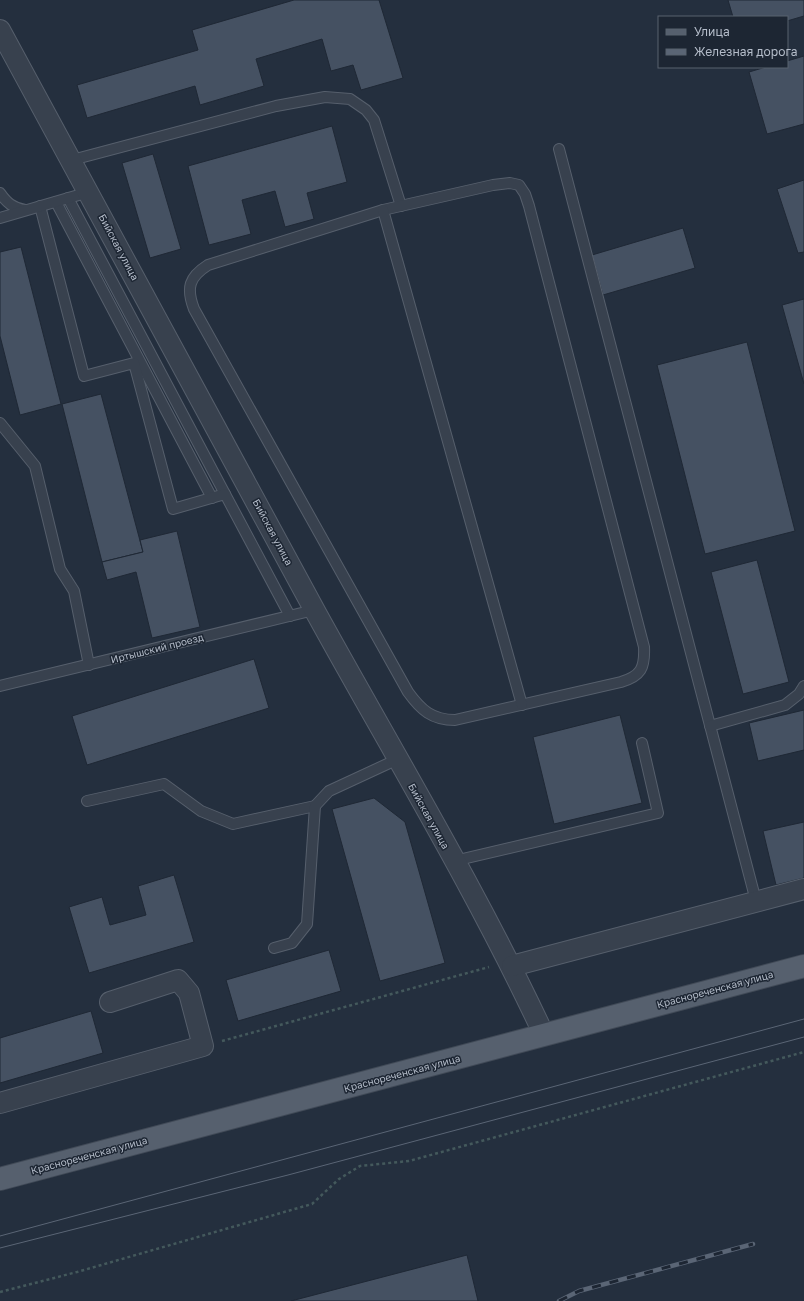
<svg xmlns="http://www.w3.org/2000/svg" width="804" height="1301" viewBox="0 0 804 1301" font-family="'Golos Text',sans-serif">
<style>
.building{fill:#455162;stroke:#1f2835}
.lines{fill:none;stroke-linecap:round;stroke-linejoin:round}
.lane-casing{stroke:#565f6c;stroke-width:12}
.street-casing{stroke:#565f6c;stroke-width:22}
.primary-casing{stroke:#414a57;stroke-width:24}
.path{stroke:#44595c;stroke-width:2.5;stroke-dasharray:3 3;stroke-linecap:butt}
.lane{stroke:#38414e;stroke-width:10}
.street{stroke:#38414e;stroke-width:20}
.primary{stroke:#56606e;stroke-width:22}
.tram{stroke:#5a6575;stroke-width:1}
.rail-casing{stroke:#5a6575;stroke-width:4.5}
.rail{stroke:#1d2633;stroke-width:3;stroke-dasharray:9;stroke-linecap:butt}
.labels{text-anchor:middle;stroke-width:3;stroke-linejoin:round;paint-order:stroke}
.street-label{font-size:10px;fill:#b4bcc9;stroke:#1d2633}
</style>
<rect width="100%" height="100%" fill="#242f3e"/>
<g class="building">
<polygon points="294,0 379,0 403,78 361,90 353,65 331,71 322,39 256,59 264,86 200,105 195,86 87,118 77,85 198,50 192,30"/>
<polygon points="728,0 804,0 804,16 787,21 787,17 733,17"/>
<polygon points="804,56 804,124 767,134 749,72 766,67 787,67 787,61"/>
<polygon points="332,126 347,182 307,193 314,219 285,227 275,191 242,200 251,234 209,245 188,166"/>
<polygon points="153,154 181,249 150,258 122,163"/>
<polygon points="804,180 804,252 798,253 777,189"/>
<polygon points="683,228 695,268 603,295 592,255"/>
<polygon points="21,247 61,404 20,415 0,336 0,252"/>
<polygon points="804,299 804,384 782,305"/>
<polygon points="747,342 795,531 705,554 657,365"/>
<polygon points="101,394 143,552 102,562 62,404"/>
<polygon points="177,531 200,627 152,638 136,572 107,580 102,562 143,552 140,540"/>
<polygon points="757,560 789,682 743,694 711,572"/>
<polygon points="254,659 269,708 87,765 72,716"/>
<polygon points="804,710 804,750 758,761 749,723"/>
<polygon points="620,715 642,803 554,824 533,737"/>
<polygon points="374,798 405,822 445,963 380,981 332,809"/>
<polygon points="804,822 804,878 776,885 763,831"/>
<polygon points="174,875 194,942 89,973 69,907 102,897 110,925 146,915 138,886"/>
<polygon points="329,950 341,991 238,1021 226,980"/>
<polygon points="91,1011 103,1053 0,1083 0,1038"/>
<polygon points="467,1255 478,1301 291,1301"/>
</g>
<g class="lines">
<g class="lane-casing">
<g id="lane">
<polyline points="559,149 756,901"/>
<polyline points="72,160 276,106 325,97 350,99 366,110 374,120 401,206"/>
<path d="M510,183L519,185L525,194L529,206L644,647C645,668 641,676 621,682L455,720C432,720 421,710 408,692L194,309C186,288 189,277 208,265L383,210L493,185Z"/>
<path d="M0,193C7,203 13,208 25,210"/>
<polyline points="68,198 225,494"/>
<polyline points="56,202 212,498"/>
<polyline points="40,206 84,376 134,363 173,509 225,494 290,616"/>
<polyline points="383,210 522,705"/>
<polyline points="0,218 89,192"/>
<polyline points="0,423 35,466 60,569 74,591 89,665"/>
<polyline points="0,686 314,610"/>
<polyline points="710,726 785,705 799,694 804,686"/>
<polyline points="87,801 164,784 201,811 233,824 315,806"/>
<polyline points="454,861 658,813 642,743"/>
<polyline points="274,948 292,943 307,924 315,806 329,791 398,759"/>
</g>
</g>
<g class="street-casing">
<g id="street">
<path d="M0,30C106,223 209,418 315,611C392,751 476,889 544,1035"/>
<polyline points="512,966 804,889"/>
<polyline points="0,1103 203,1046 189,993 178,980 110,1002"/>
</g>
</g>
<g class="primary-casing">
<polyline id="primary" points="0,1179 804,966"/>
</g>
<g class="path">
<polyline points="222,1041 489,967"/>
<polyline points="0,1292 77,1272 312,1204 339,1179 360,1166 409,1161 804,1052"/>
</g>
<use href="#lane" class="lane"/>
<use href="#street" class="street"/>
<use href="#primary" class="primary"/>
<g class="tram">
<polyline points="0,1236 804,1019"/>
<polyline points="0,1248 288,1175 804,1037"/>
</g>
<g class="rail-casing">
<polyline id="rail" points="559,1301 579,1291 753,1244"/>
</g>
<use href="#rail" class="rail"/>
</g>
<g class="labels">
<g class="street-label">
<text transform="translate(119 247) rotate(62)" y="4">Бийская улица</text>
<text transform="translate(273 532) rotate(62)" y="4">Бийская улица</text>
<text transform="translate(157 648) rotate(-14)" y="4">Иртышский проезд</text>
<text transform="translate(429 816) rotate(61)" y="4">Бийская улица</text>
<text transform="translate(715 989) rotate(-15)" y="4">Краснореченская улица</text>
<text transform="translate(402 1073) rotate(-15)" y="4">Краснореченская улица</text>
<text transform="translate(89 1155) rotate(-15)" y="4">Краснореченская улица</text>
</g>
</g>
<rect x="658" y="16" width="130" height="52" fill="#1d2633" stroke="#59626f"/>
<rect x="666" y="29" width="20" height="6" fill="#56606e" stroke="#59626f"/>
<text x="694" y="36" font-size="12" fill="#b4bcc9">Улица</text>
<rect x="666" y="49" width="20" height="6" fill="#5a6575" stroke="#59626f"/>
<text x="694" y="56" font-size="12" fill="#b4bcc9">Железная дорога</text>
</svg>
